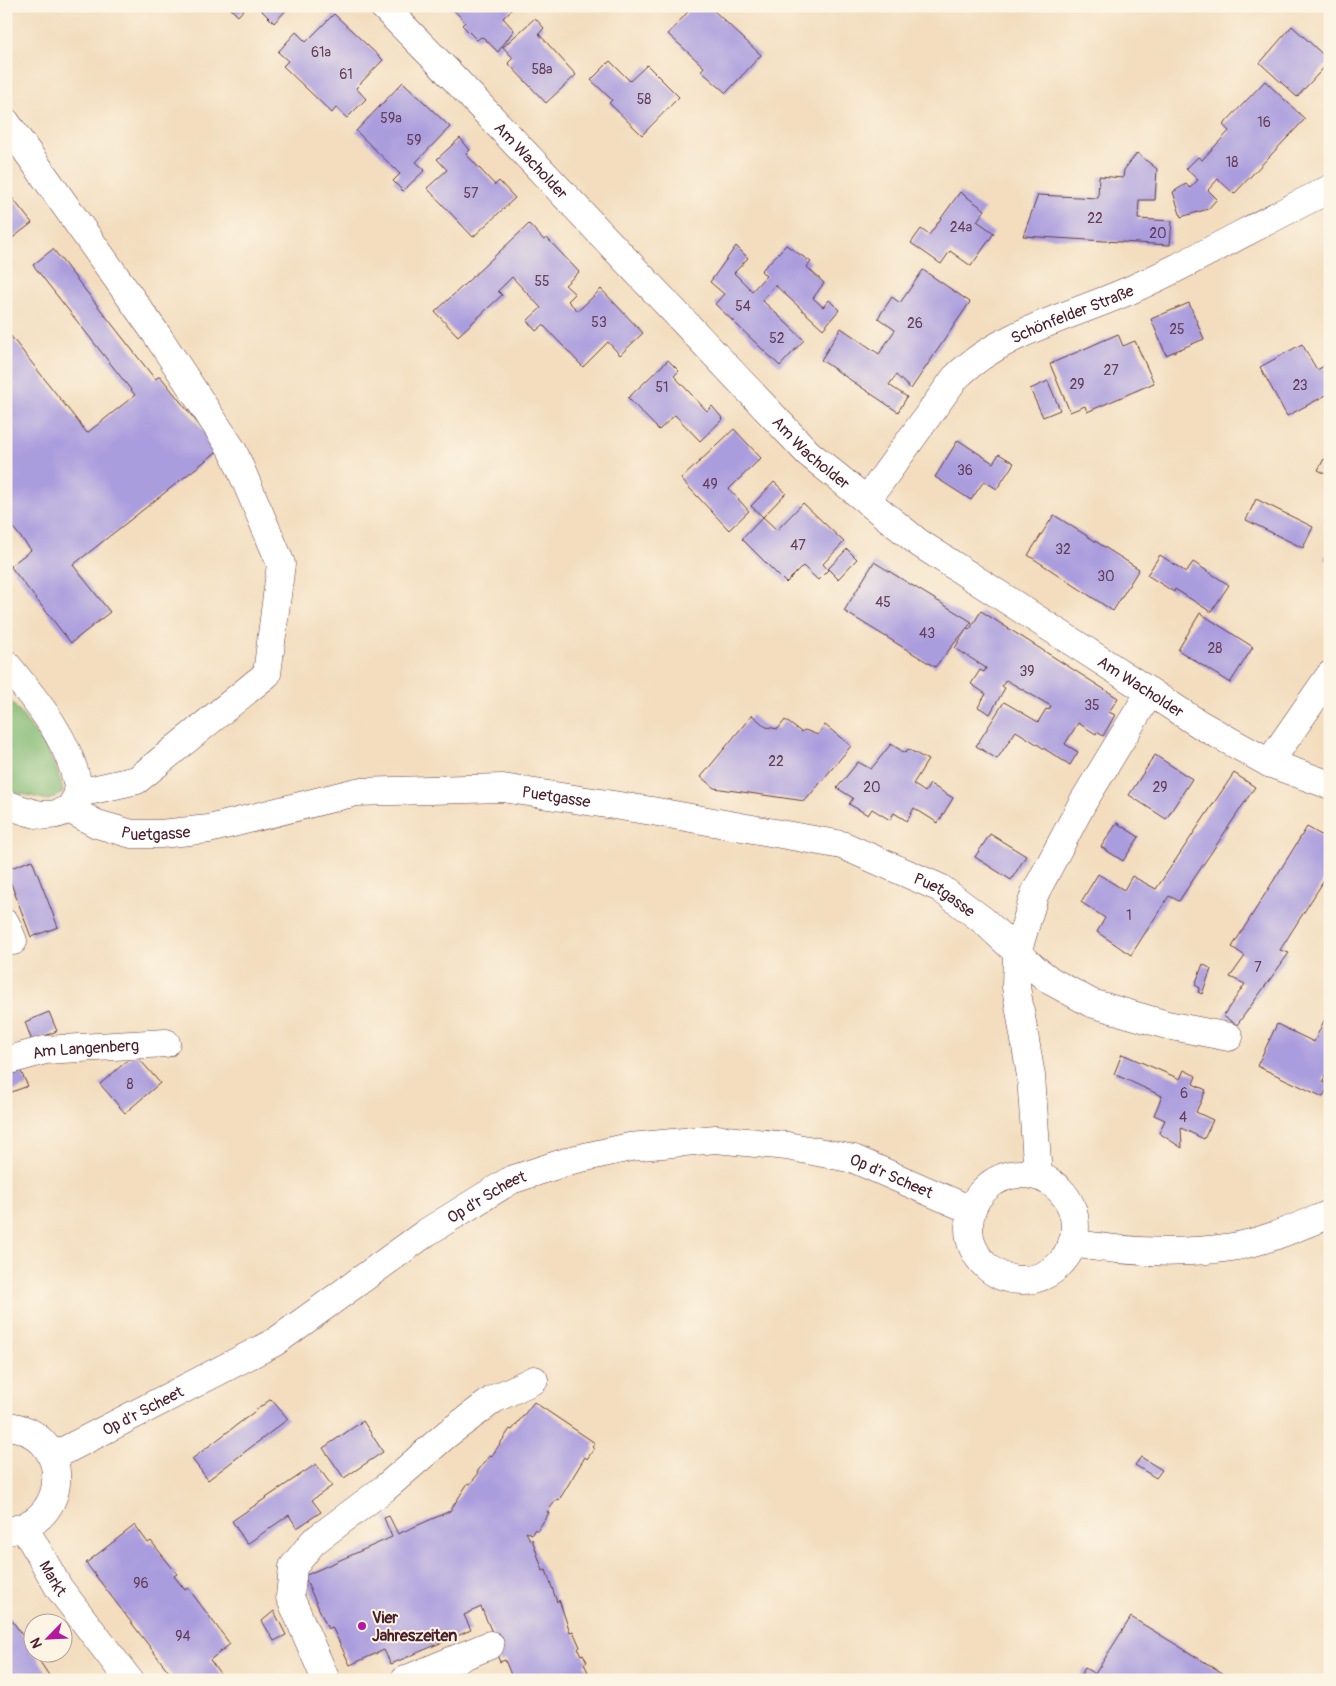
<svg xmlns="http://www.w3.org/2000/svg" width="1336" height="1686" viewBox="0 0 1336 1686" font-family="Pangolin,sans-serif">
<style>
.forest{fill:#86bc77;stroke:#686e51}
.building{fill:#aa9dde}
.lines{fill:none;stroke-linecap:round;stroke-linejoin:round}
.minor-casing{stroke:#633c41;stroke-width:29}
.minor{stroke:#fff;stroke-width:28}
.poi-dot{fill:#b5179e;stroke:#fcf5e5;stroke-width:2}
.labels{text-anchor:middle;stroke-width:4;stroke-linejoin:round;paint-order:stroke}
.number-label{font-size:14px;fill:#623e58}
.street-label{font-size:16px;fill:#4a1f2b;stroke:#fcf5e5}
.poi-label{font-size:16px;font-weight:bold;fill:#4a1f2b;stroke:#fcf5e5;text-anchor:start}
</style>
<rect width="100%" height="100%" fill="#fcf5e5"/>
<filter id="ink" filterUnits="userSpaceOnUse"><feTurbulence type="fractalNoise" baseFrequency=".02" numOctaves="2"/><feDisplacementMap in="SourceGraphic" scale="10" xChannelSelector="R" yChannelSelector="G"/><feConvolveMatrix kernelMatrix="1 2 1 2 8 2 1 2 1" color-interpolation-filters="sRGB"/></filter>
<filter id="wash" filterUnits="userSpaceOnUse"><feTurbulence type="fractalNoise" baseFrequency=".0096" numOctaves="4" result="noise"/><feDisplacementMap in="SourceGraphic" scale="20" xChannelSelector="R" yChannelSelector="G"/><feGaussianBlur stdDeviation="1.12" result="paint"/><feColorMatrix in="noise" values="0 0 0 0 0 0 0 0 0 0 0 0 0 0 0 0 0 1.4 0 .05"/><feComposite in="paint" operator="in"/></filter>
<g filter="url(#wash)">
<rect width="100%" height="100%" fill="#f3ddbe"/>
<path class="forest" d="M6,695C29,725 57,755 63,793L48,800L18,793L6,788Z"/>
<g id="blocks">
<g class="building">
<polygon points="228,6 247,6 238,16"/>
<polygon points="257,6 290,6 274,23"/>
<polygon points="450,6 515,6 503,18 514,30 498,52 484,38 481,37 477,40 462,25 465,22"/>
<polygon points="693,6 709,6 761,55 726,93 701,71 704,67 668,34"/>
<polygon points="334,14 383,60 356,88 366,99 347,118 336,108 332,113 283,66 288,61 278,52 296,32 306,42"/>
<polygon points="535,18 544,28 539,34 576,75 546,103 508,63 513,58 503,47"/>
<polygon points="1292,26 1330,61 1297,97 1260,63"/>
<polygon points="610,61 630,81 647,65 679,97 642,135 609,103 612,100 591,80"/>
<polygon points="1265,81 1305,119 1234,194 1218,179 1208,190 1217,199 1208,209 1181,217 1173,192 1186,184 1190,188 1198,180 1186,169 1198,157 1202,160 1229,131 1223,125"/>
<polygon points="403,82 450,127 416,162 425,170 403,191 393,181 400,174 356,131"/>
<polygon points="460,138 470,150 466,154 495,185 499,181 515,198 473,237 427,188 447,170 437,159"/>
<polygon points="1137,153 1157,169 1155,200 1139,200 1138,219 1172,221 1170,245 1023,236 1038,195 1098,198 1099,176 1123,178 1124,170"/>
<polygon points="6,190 32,223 6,243"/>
<polygon points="960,192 985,210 977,221 994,233 971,266 950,251 941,264 911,243 921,229 929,235"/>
<polygon points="529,224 544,240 547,238 579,272 565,285 575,294 568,301 578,311 601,289 643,333 620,355 608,342 583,367 543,325 536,331 527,321 541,308 512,277 498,291 502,295 458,336 435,312"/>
<polygon points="786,245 811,262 807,267 824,283 813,298 823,307 829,300 839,310 823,329 775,285 762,300 804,340 780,366 715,304 724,294 710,282 736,246 748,258 734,273 752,291 766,276 761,271"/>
<polygon points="53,249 155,379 160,376 219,450 73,565 110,612 71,643 10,566 31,550 6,519 6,330 87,433 135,395 33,265"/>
<polygon points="923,270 970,302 911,389 896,375 889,385 907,397 898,412 821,360 841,328 879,354 895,330 878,318 892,297 900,303"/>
<polygon points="1189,303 1204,339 1166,355 1151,319"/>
<polygon points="1118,334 1123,346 1135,341 1154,383 1087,412 1085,406 1070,412 1050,364"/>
<polygon points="1302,344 1317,370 1324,366 1330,377 1330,393 1287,416 1260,367"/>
<polygon points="668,360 679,371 674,376 707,411 712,406 723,419 700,441 675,415 659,430 628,398"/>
<polygon points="1048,381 1060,410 1043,417 1030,389"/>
<polygon points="734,429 761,458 729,489 749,511 729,530 681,479"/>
<polygon points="958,440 993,463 999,454 1014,463 997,489 984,481 971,500 935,477"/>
<polygon points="1324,459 1330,462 1330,476 1318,470"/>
<polygon points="774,482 786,493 763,517 751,506"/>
<polygon points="1256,499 1313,527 1303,548 1246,520"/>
<polygon points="803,503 844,542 823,564 828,570 818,580 803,566 786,583 742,539 763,517 777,530"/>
<polygon points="1054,515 1139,569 1113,611 1028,555"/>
<polygon points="847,549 857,559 838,579 828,569"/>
<polygon points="1330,550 1330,562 1324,559"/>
<polygon points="1160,555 1186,572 1193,562 1229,585 1211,612 1175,589 1174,592 1147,575"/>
<polygon points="874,562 972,622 967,628 970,629 981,611 1118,698 1109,712 1115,715 1103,736 1097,732 1096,734 1078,723 1065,744 1078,752 1070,765 1016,731 997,759 976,746 1004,702 1038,722 1046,709 1049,710 1051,706 1006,680 1002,686 1005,688 990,714 978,707 986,694 971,684 980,670 984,672 986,668 955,648 967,628 935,667 844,611"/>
<polygon points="1200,613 1253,647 1230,683 1178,650"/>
<polygon points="752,715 766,727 778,729 785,720 801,732 805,730 818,735 825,725 851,746 805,801 714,788 701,777"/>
<polygon points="891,744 905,753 908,749 928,760 913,784 925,792 930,784 953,798 938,823 914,808 907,821 894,813 890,820 872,809 868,815 849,804 853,798 837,788 858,762 871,769"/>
<polygon points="1155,755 1192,779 1166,819 1129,795"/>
<polygon points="1234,773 1255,787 1179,901 1169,896 1131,955 1097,932 1105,918 1081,902 1098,874 1124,890 1132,876 1156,889"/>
<polygon points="1117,823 1139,837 1123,861 1101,847"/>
<polygon points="1307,827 1330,840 1330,871 1280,950 1289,953 1237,1025 1223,1016 1245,984 1230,977 1245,956 1232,947"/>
<polygon points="990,834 1026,856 1011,880 975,857"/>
<polygon points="32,860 58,927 31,937 6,870"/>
<polygon points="1203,964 1211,969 1202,994 1198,992 1200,988 1195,985"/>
<polygon points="1330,1008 1330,1078 1325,1076 1323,1082 1329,1085 1323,1097 1257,1066 1277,1024 1314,1042"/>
<polygon points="49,1012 57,1031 32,1041 25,1022"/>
<polygon points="135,1054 160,1083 125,1113 100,1084"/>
<polygon points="1122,1054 1180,1079 1184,1070 1196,1076 1193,1084 1206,1090 1196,1112 1213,1120 1204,1139 1181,1128 1182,1148 1159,1133 1165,1120 1154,1115 1162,1096 1114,1074"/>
<polygon points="20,1070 28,1086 6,1094 6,1075"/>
<polygon points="271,1399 288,1419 208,1480 192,1459"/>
<polygon points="534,1402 595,1443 592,1447 594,1449 587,1459 585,1457 559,1500 557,1499 547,1512 549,1513 537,1531 535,1529 532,1534 526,1532 530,1540 532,1539 543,1571 546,1570 557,1602 559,1600 570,1632 573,1631 580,1647 578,1649 581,1655 583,1654 587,1662 584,1664 588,1672 571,1680 513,1680 505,1660 500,1662 494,1648 498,1646 481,1607 464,1615 471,1630 391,1664 384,1650 350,1665 332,1627 328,1629 304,1576 392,1537 384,1518 389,1516 398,1534 450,1511 468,1483 470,1484 478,1474 477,1472 489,1456 491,1457 510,1429 512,1430"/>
<polygon points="363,1421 383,1452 344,1478 323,1448"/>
<polygon points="1141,1457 1162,1470 1156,1478 1135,1465"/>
<polygon points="316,1464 332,1486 312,1500 321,1512 297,1528 289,1515 247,1544 232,1521"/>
<polygon points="135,1525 148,1543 151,1541 177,1574 174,1576 185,1590 188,1588 230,1644 210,1660 225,1680 175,1680 86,1563"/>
<polygon points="274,1611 286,1635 274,1641 262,1621"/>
<polygon points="6,1612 32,1649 32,1654 35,1654 52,1680 6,1680"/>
<polygon points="1131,1617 1234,1680 1078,1680 1085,1668 1095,1674"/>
</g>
</g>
</g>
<g filter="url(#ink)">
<use href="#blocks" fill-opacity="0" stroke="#633c41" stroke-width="1"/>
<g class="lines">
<g class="minor-casing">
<g id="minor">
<path id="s1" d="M383,6L452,76L808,453L919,543L1201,725L1269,763L1330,785"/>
<polyline points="6,122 157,335 233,451 281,564 267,674 137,780 79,793"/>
<path id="s2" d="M867,500L955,378C1003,330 1077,315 1137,287C1203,257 1265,220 1330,189"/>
<path d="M6,664C38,703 72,742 79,793C76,798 72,806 68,809C48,822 25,811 6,804"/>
<polyline points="1269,763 1330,675"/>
<path id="s3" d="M69,809L97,824L132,834H160L209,829L356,792L503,788L652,811L842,845L940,888L984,921L1034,968L1051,981L1091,1003L1167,1025L1229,1037"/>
<polyline points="6,924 13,941"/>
<path id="s4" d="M6,1061L45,1050L166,1043"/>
<circle cx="1022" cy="1227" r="53"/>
<polyline points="1038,1176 1031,1076 1016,987 1017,953 1035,893 1083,802 1150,692"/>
<path d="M1072,1243C1124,1252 1180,1255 1232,1247C1264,1242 1300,1226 1330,1214"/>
<path d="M6,1426C73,1431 73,1524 6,1531"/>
<path id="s5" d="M52,1457L275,1342L427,1232L511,1180L572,1160L630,1147L716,1139L787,1146L854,1159L971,1210"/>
<path id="s6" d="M24,1527L59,1588L129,1680"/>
<polyline points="326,1680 290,1597 293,1567 313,1542 385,1488 447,1434 494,1399 534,1380"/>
<polyline points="405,1680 490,1645"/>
</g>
</g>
<use href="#minor" class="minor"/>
</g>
</g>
<circle class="poi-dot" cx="362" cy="1626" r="5"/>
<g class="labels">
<g class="number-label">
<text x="321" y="57">61a</text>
<text x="542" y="74">58a</text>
<text x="346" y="79">61</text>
<text x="644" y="104">58</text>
<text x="391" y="123">59a</text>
<text x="1264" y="127">16</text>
<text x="414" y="145">59</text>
<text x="1232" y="167">18</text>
<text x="471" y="198">57</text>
<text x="1095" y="223">22</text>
<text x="961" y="232">24a</text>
<text x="1158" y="238">20</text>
<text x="542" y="286">55</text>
<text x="743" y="311">54</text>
<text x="599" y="327">53</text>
<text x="915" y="328">26</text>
<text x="1177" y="334">25</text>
<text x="777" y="343">52</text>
<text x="1111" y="375">27</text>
<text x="1077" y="389">29</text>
<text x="1300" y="390">23</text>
<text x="662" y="392">51</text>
<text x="965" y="475">36</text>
<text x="710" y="489">49</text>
<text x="798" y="550">47</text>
<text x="1063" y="554">32</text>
<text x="1106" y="581">30</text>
<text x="883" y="607">45</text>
<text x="927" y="638">43</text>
<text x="1215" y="653">28</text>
<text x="1027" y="676">39</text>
<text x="1092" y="710">35</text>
<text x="776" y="766">22</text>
<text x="872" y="792">20</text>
<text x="1160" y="792">29</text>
<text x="1129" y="920">1</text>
<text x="1258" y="972">7</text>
<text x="130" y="1089">8</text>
<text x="1184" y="1098">6</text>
<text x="1183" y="1122">4</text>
<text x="141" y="1588">96</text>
<text x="183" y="1641">94</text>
</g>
<g class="street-label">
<text dy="6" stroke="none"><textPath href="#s1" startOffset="214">Am Wacholder</textPath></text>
<text dy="6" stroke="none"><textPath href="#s2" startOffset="285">Schönfelder Straße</textPath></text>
<text dy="6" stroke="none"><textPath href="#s1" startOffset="619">Am Wacholder</textPath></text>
<text dy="6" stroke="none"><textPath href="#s1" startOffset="1024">Am Wacholder</textPath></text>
<text dy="6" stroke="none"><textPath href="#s3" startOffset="498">Puetgasse</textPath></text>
<text dy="6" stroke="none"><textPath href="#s3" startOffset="92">Puetgasse</textPath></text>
<text dy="6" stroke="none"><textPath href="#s3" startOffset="902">Puetgasse</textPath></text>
<text dy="6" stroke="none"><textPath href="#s4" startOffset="81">Am Langenberg</textPath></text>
<text dy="6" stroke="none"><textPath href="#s5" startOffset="928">Op d’r Scheet</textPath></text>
<text dy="6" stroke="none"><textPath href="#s5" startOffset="508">Op d’r Scheet</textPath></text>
<text dy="6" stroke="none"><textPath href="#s5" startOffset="102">Op d’r Scheet</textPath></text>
<text dy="6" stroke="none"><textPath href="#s6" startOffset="59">Markt</textPath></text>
</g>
<g class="poi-label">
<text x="372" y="1623">Vier<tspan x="372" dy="18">Jahreszeiten</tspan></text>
</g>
</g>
<rect width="1336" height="1686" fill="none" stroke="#fcf5e5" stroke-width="25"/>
<g transform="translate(48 1638) rotate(246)"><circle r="24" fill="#fcf5e5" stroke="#b59f9b"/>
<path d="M0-4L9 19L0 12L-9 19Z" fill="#b5179e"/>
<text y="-8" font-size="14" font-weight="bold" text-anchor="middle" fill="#4a1f2b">N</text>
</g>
</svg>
